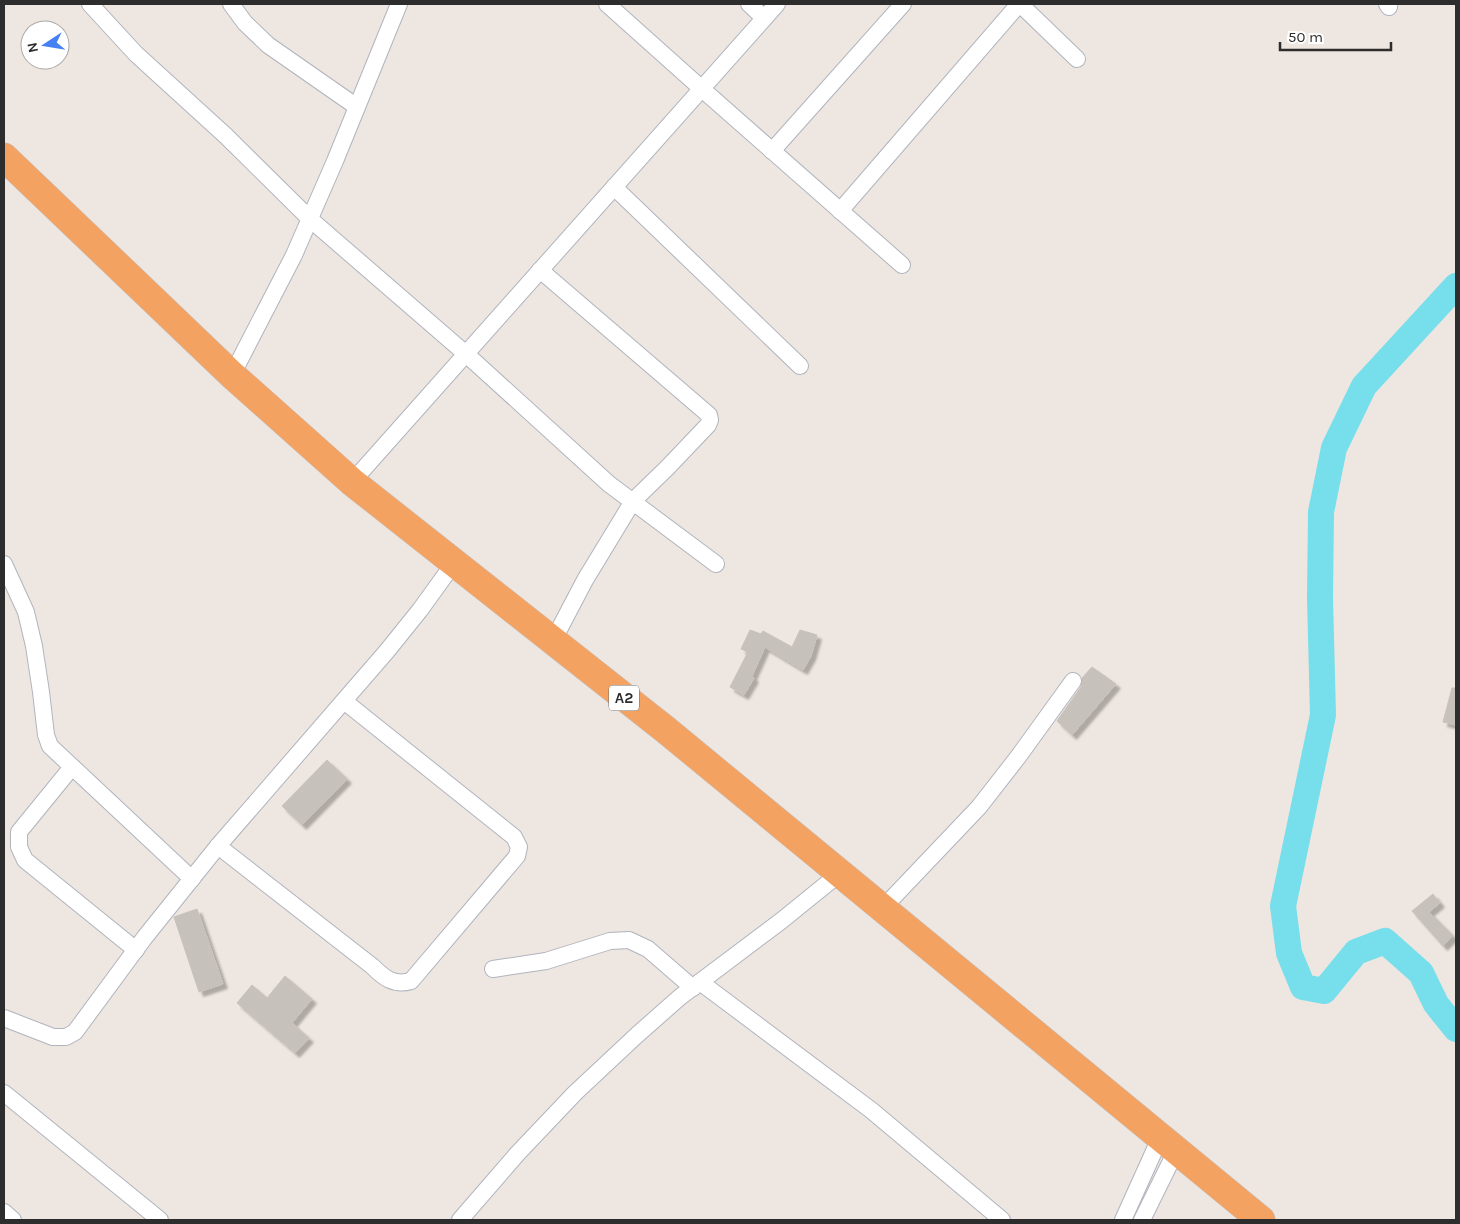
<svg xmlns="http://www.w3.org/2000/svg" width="1460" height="1224" viewBox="0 0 1460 1224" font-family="Karla,sans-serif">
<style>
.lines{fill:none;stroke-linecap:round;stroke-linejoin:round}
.river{stroke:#77deec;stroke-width:26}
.building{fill:#c7c1bb;stroke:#c9c1b9;filter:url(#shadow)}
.minor-casing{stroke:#b0b4bd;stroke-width:18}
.trunk-casing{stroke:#c4c4c4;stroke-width:29}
.minor{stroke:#fff;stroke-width:16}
.trunk{stroke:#f4a262;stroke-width:28}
.labels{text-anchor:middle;stroke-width:5;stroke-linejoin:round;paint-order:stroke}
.shield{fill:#fff;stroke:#6c6c6c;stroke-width:1}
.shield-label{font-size:15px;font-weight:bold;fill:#2d2d2d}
</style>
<defs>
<filter id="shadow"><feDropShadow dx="4.5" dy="4.5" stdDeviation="1" flood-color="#0004"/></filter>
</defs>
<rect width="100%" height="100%" fill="#eee6e0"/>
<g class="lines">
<polyline class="river" points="1456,286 1364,386 1334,448 1321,512 1320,598 1323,715 1283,906 1289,953 1303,987 1324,991 1356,952 1385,941 1421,973 1436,1004 1456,1029"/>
</g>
<g class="building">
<polygon points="750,630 761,634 763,631 792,647 800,630 817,635 811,656 803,670 765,647 752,676 754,678 744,695 730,687 748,652 741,649"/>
<polygon points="1092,667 1116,684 1072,735 1057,721 1081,687 1082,678"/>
<polygon points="1452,688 1456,688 1456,725 1443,722"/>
<polygon points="327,760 347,779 302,825 282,806"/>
<polygon points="1433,894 1440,903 1429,912 1453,936 1443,946 1412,911"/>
<polygon points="197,909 223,984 199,992 174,917"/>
<polygon points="285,976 312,999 292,1023 309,1038 295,1053 237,1003 252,985 267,998"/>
</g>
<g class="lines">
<g class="minor-casing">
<g id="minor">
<polyline points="90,4 136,54 226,136 310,219 466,354 609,484 716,564"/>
<polyline points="231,4 245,23 268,45 357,107"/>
<polyline points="607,4 702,89 902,265"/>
<polyline points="749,4 764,18"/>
<polyline points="1020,4 1077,59"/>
<polyline points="1387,4 1389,7"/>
<polyline points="772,151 903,4"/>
<polyline points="614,187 800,366"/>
<polyline points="840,211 1019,4"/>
<polyline points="540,270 709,415 710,420 708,425 667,468 633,501 585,580 553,641"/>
<polyline points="232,375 294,255 335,161 399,4"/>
<polyline points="352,482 777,4"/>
<polyline points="4,564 26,612 34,646 41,692 46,735 50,746 192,879"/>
<polyline points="72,767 19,832 19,847 25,860 136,950"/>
<path d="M218,846L372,966C384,978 394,986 411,981L517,856L519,847L514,837L344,701"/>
<polyline points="882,909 979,807 1018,757 1073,681"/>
<polyline points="493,969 546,961 610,941 629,940 648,949 693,988"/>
<polyline points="700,982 871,1110 1002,1220"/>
<polyline points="4,1018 53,1037 66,1037 75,1032 145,937 218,846 387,651 420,610 454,563"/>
<polyline points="4,1093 160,1220"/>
<polyline points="4,1212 13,1220"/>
<polyline points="460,1220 518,1153 575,1093 637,1035 680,997 781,921 839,874"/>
<polyline points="1123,1220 1160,1138"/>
<polyline points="1142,1220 1176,1151"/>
</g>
</g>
<g class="trunk-casing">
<polyline id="trunk" points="4,157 232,375 352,482 666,730 1261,1220"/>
</g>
<use href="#minor" class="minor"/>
<use href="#trunk" class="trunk"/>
</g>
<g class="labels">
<rect class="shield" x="609" y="685.5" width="30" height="25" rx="4"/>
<g class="shield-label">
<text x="624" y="703">A2</text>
</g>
</g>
<rect width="1460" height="1224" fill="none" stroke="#2d2d2d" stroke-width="10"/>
<g transform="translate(45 45) rotate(258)"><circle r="24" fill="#ffffff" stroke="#ababab"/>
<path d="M0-4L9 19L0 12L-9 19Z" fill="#4680f5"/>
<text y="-8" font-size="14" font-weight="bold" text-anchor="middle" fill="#2d2d2d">N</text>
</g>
<path d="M1280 42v8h111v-8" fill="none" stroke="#2d2d2d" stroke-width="2.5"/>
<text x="1288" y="42" font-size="15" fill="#2d2d2d" stroke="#ffffff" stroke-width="4" paint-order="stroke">50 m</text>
</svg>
